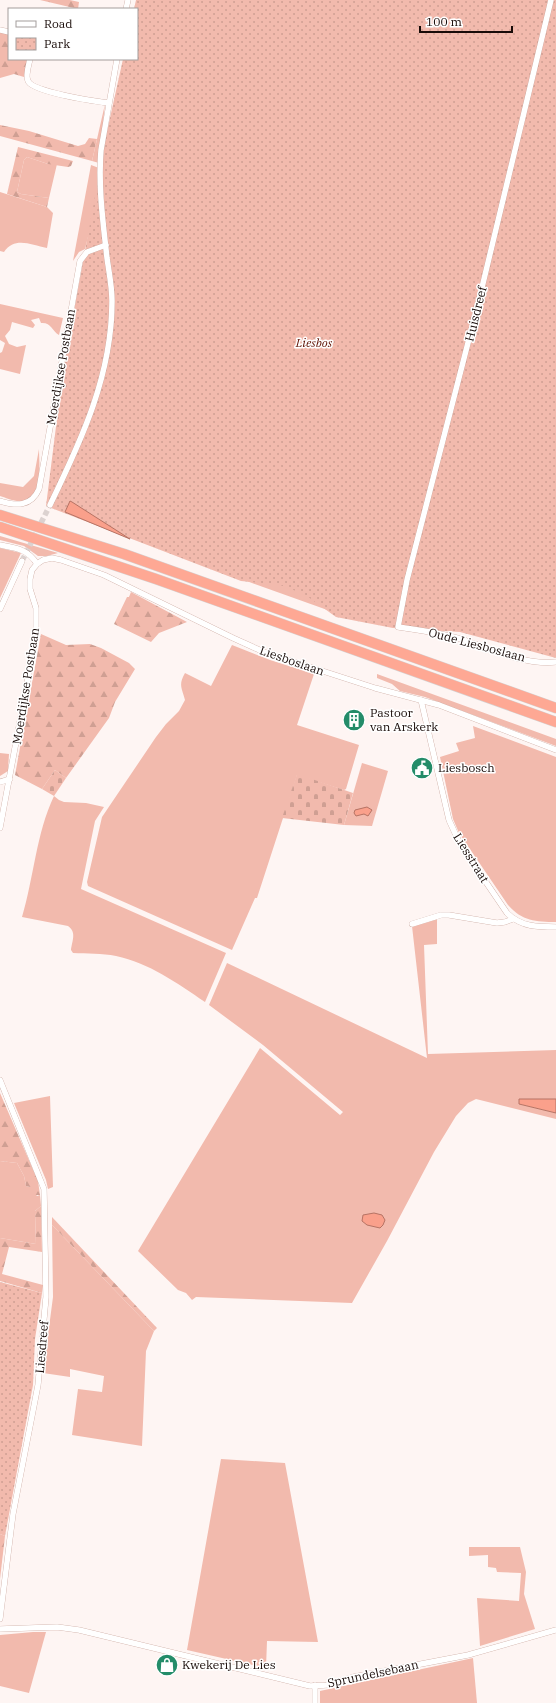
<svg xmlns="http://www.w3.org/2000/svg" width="556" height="1703" viewBox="0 0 556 1703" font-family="'IBM Plex Serif',serif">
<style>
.grass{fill:#f2baad}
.forest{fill:url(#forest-firs)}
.cemetery{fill:url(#cemetery-stones)}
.park{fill:url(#park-dots)}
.water{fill:#faa08b;stroke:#b67364}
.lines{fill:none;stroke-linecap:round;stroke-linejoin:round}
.street-tunnel{stroke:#dcd2d0;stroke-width:5.5;stroke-dasharray:5.5 3;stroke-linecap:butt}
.street-casing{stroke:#c59f95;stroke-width:6}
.highway-casing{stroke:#d5d3d3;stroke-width:11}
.street{stroke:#fff;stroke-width:5.5}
.highway{stroke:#fea894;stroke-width:10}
.labels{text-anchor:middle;stroke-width:3;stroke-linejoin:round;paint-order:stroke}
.street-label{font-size:12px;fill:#180b08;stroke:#fff}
.park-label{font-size:12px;font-style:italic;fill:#5d0f00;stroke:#fff}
.poi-label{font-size:12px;fill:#180b08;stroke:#fff;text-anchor:start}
</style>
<defs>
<pattern id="forest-firs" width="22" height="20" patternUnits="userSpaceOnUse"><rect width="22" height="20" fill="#f2baad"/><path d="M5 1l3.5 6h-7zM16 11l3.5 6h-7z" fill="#cf9f93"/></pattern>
<pattern id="cemetery-stones" width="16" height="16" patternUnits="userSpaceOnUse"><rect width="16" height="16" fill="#f2baad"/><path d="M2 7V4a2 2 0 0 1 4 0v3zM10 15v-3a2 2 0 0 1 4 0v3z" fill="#cf9f93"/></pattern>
<pattern id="park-dots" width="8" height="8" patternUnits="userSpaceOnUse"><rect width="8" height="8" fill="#f2baad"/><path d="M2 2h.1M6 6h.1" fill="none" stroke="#cf9f93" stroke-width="1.8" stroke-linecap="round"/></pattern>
</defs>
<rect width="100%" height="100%" fill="#fef5f3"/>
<g class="grass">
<polygon points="105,104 99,163 92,161"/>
<polygon points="27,157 48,164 57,164 49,198 21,194 17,192 24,160"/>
<polygon points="91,165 99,168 99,192 85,249 79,252 73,261"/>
<path d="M0,192L47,207L53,213L47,248C31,245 15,236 4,252L0,251Z"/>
<path d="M0,304L63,318L59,335C52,331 51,322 41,323L39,318L31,320L35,325L33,328L12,322L10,330L5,336L9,344L17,347L26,345L20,374L0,369V353L2,352L5,343L0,340Z"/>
<path d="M39,449C39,464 44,499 22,501C14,502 7,498 0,496V483L23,487L34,476Z"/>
<polygon points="0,536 58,553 47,556 38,556 24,546 0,540"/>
<polygon points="0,548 21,553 0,598"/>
<polygon points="280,578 333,612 241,579"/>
<path d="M232,645L270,660L314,674L297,725L359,745L346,789L344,790L297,775L257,898H255L232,950L88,886L87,882L102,817L156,737L166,724L179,711L185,700C182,688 178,685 185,673L211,686Z"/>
<polygon points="377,674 556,739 556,746 425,697 400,691 392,684 377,678"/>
<path d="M473,726L556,757V922C536,922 522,921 508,905L459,833L453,819L440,757L459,751L456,743L475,738Z"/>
<polygon points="0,753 9,754 8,771 0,776"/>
<polygon points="362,763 388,771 372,826 344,825"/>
<path d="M54,796L59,800L64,802L86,803L104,807L95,821L81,889L226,953L205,1002C177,983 149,963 116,956C102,953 87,954 73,953L71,950C72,941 77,932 68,926L22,917C34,877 36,834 54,796Z"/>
<polygon points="437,919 437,944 424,945 428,1054 556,1050 556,1099 519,1100 519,1104 556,1113 556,1119 476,1099 468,1103 456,1116 434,1152 387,1241 352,1303 196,1297 192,1300 186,1293 178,1290 138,1251 260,1048 340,1115 343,1112 263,1045 209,1005 227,963 427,1058 412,926"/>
<polygon points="50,1096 53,1187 48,1189 46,1180 14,1103"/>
<polygon points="0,1161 17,1163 24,1176 26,1186 30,1187 37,1196 40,1195 41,1206 35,1211 36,1244 0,1238"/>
<polygon points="52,1225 154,1331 146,1351 142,1446 72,1435 78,1389 102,1392 104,1376 70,1369 70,1377 43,1373 53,1297"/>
<polygon points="221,1459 285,1463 318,1642 267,1641 266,1668 187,1650"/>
<polygon points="469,1547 520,1547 526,1572 524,1594 535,1629 480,1646 477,1598 519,1601 521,1573 497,1572 496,1568 488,1567 488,1555 469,1556"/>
<polygon points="33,1632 46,1632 29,1693 0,1686 0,1635"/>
<polygon points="473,1658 477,1703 320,1703 320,1691"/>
</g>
<g class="forest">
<polygon points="40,0 70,0 79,2 78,9"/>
<polygon points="0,32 9,34 9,59 27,59 24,77 14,74 0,78"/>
<polygon points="0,125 29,131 78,146 85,144 89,138 97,139 92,161 0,136"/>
<polygon points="18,147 73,161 71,166 68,167 48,164 27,157 24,160 17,192 21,194 49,198 47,207 7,194"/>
<polygon points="131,592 187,622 159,633 151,642 114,624 127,597 129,597"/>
<polygon points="41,634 66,645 90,644 101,648 129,663 135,669 115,702 109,718 66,778 55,770 42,789 15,775"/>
<polygon points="0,1093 38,1181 40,1195 31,1195 29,1192 30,1187 26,1186 24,1176 17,1163 0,1161"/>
<polygon points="41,1206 42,1252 9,1247 2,1274 43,1285 42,1293 0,1281 0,1238 36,1244 35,1211"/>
<polygon points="52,1217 157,1328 154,1331 52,1225"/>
<polygon points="0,1534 5,1536 0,1579"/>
</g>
<g class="cemetery">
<polygon points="55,770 66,778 54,796 42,789"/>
<polygon points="297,774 353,793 344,825 282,818"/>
</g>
<g class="park">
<polygon points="136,0 556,0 556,658 460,632 393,628 336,617 304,594 280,585 241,581 46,506 63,371 106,136 123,59 137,59 137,9 134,9"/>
<polygon points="0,1282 42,1293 35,1339 33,1385 5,1536 0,1534"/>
</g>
<g class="water">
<polygon points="70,501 72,502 130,539 65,512"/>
<polygon points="367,807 372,810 368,816 364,814 356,816 354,813 355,810"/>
<polygon points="519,1099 556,1099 556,1113 519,1104"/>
<polygon points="374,1213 382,1215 385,1220 383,1225 380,1228 367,1225 362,1221 363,1215"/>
</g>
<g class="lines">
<polyline class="street-tunnel" points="22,561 50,505"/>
<g class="street-casing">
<g id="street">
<path d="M551,0L479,300L407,580L398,627C421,630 442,633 464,640C493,650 524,665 556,662"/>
<polyline points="126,9 128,0"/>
<polyline points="0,30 9,32"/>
<path d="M30,59C29,64 25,76 28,81C33,92 94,101 108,103"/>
<path d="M0,501C16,506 31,507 39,489L80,261L87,252L106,245"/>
<path d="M50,505C82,439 112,375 112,301C112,287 109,272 107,258C103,222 98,186 101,150L117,59"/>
<path d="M0,545C16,548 28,549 37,564"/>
<polyline points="0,609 22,561"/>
<path d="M421,700L449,820L460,844L507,913C521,927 538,927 556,927"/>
<polyline points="0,782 10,779"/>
<polyline points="0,828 36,635 36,608 30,589 30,579 32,570 37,564 43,560 52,558 61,560 104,575 233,638 264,652 375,688 439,705 556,750"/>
<polyline points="412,924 441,915 449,915 497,923 505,922 513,919"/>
<polyline points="0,1080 44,1189 46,1297 38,1385 13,1514 0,1619"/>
<polyline points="0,1629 57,1627 79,1630 310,1686 327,1685 353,1677 468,1655 556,1630"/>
<polyline points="315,1703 315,1685"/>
</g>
</g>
<g class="highway-casing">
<g id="highway">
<polyline points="0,515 124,554 556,708"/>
<polyline points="0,527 156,579 556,722"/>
</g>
</g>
<use href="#street" class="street"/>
<use href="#highway" class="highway"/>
</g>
<defs>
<g id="building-disc" transform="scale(1.15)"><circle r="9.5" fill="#238c69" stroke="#fff"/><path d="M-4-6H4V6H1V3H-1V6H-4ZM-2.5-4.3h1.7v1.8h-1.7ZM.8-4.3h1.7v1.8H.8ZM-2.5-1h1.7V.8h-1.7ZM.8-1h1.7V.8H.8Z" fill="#fff"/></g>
<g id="civic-disc" transform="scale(1.15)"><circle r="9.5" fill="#238c69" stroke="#fff"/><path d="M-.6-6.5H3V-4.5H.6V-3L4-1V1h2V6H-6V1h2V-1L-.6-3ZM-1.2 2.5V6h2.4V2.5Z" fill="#fff"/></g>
<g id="shop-disc" transform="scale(1.15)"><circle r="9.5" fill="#238c69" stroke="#fff"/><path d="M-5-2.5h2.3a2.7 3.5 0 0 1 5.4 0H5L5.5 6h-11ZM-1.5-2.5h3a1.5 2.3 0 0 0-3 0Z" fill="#fff"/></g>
</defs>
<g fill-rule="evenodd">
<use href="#building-disc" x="354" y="720"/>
<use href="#civic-disc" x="422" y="768"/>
<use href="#shop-disc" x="167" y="1665"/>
</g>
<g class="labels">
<g class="street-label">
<text transform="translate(476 314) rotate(-76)" y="4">Huisdreef</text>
<text transform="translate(61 367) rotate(-80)" y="4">Moerdijkse Postbaan</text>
<text transform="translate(477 645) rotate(15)" y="4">Oude Liesboslaan</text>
<text transform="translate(292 661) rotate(19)" y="4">Liesboslaan</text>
<text transform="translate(26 686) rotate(-81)" y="4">Moerdijkse Postbaan</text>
<text transform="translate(471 858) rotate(58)" y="4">Liesstraat</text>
<text transform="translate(42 1347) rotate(-85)" y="4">Liesdreef</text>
<text transform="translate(373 1674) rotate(-12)" y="4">Sprundelsebaan</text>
</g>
<g class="park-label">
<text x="314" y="347">Liesbos</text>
</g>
<g class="poi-label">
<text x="370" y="717">Pastoor<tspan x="370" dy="14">van Arskerk</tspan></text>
<text x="438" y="772">Liesbosch</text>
<text x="182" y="1669">Kwekerij De Lies</text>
</g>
</g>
<rect x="8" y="8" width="130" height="52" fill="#ffffff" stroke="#a39d9c"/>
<rect x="16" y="21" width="20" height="6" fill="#ffffff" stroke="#a39d9c"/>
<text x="44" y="28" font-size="12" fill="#180b08">Road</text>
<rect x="16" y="38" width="20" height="12" fill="url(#park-dots)" stroke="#a39d9c"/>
<text x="44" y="48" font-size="12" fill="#180b08">Park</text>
<path d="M420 26v6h92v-6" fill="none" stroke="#180b08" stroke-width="2"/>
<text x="426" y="26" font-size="12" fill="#180b08" stroke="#ffffff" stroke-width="3" paint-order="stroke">100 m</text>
</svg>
